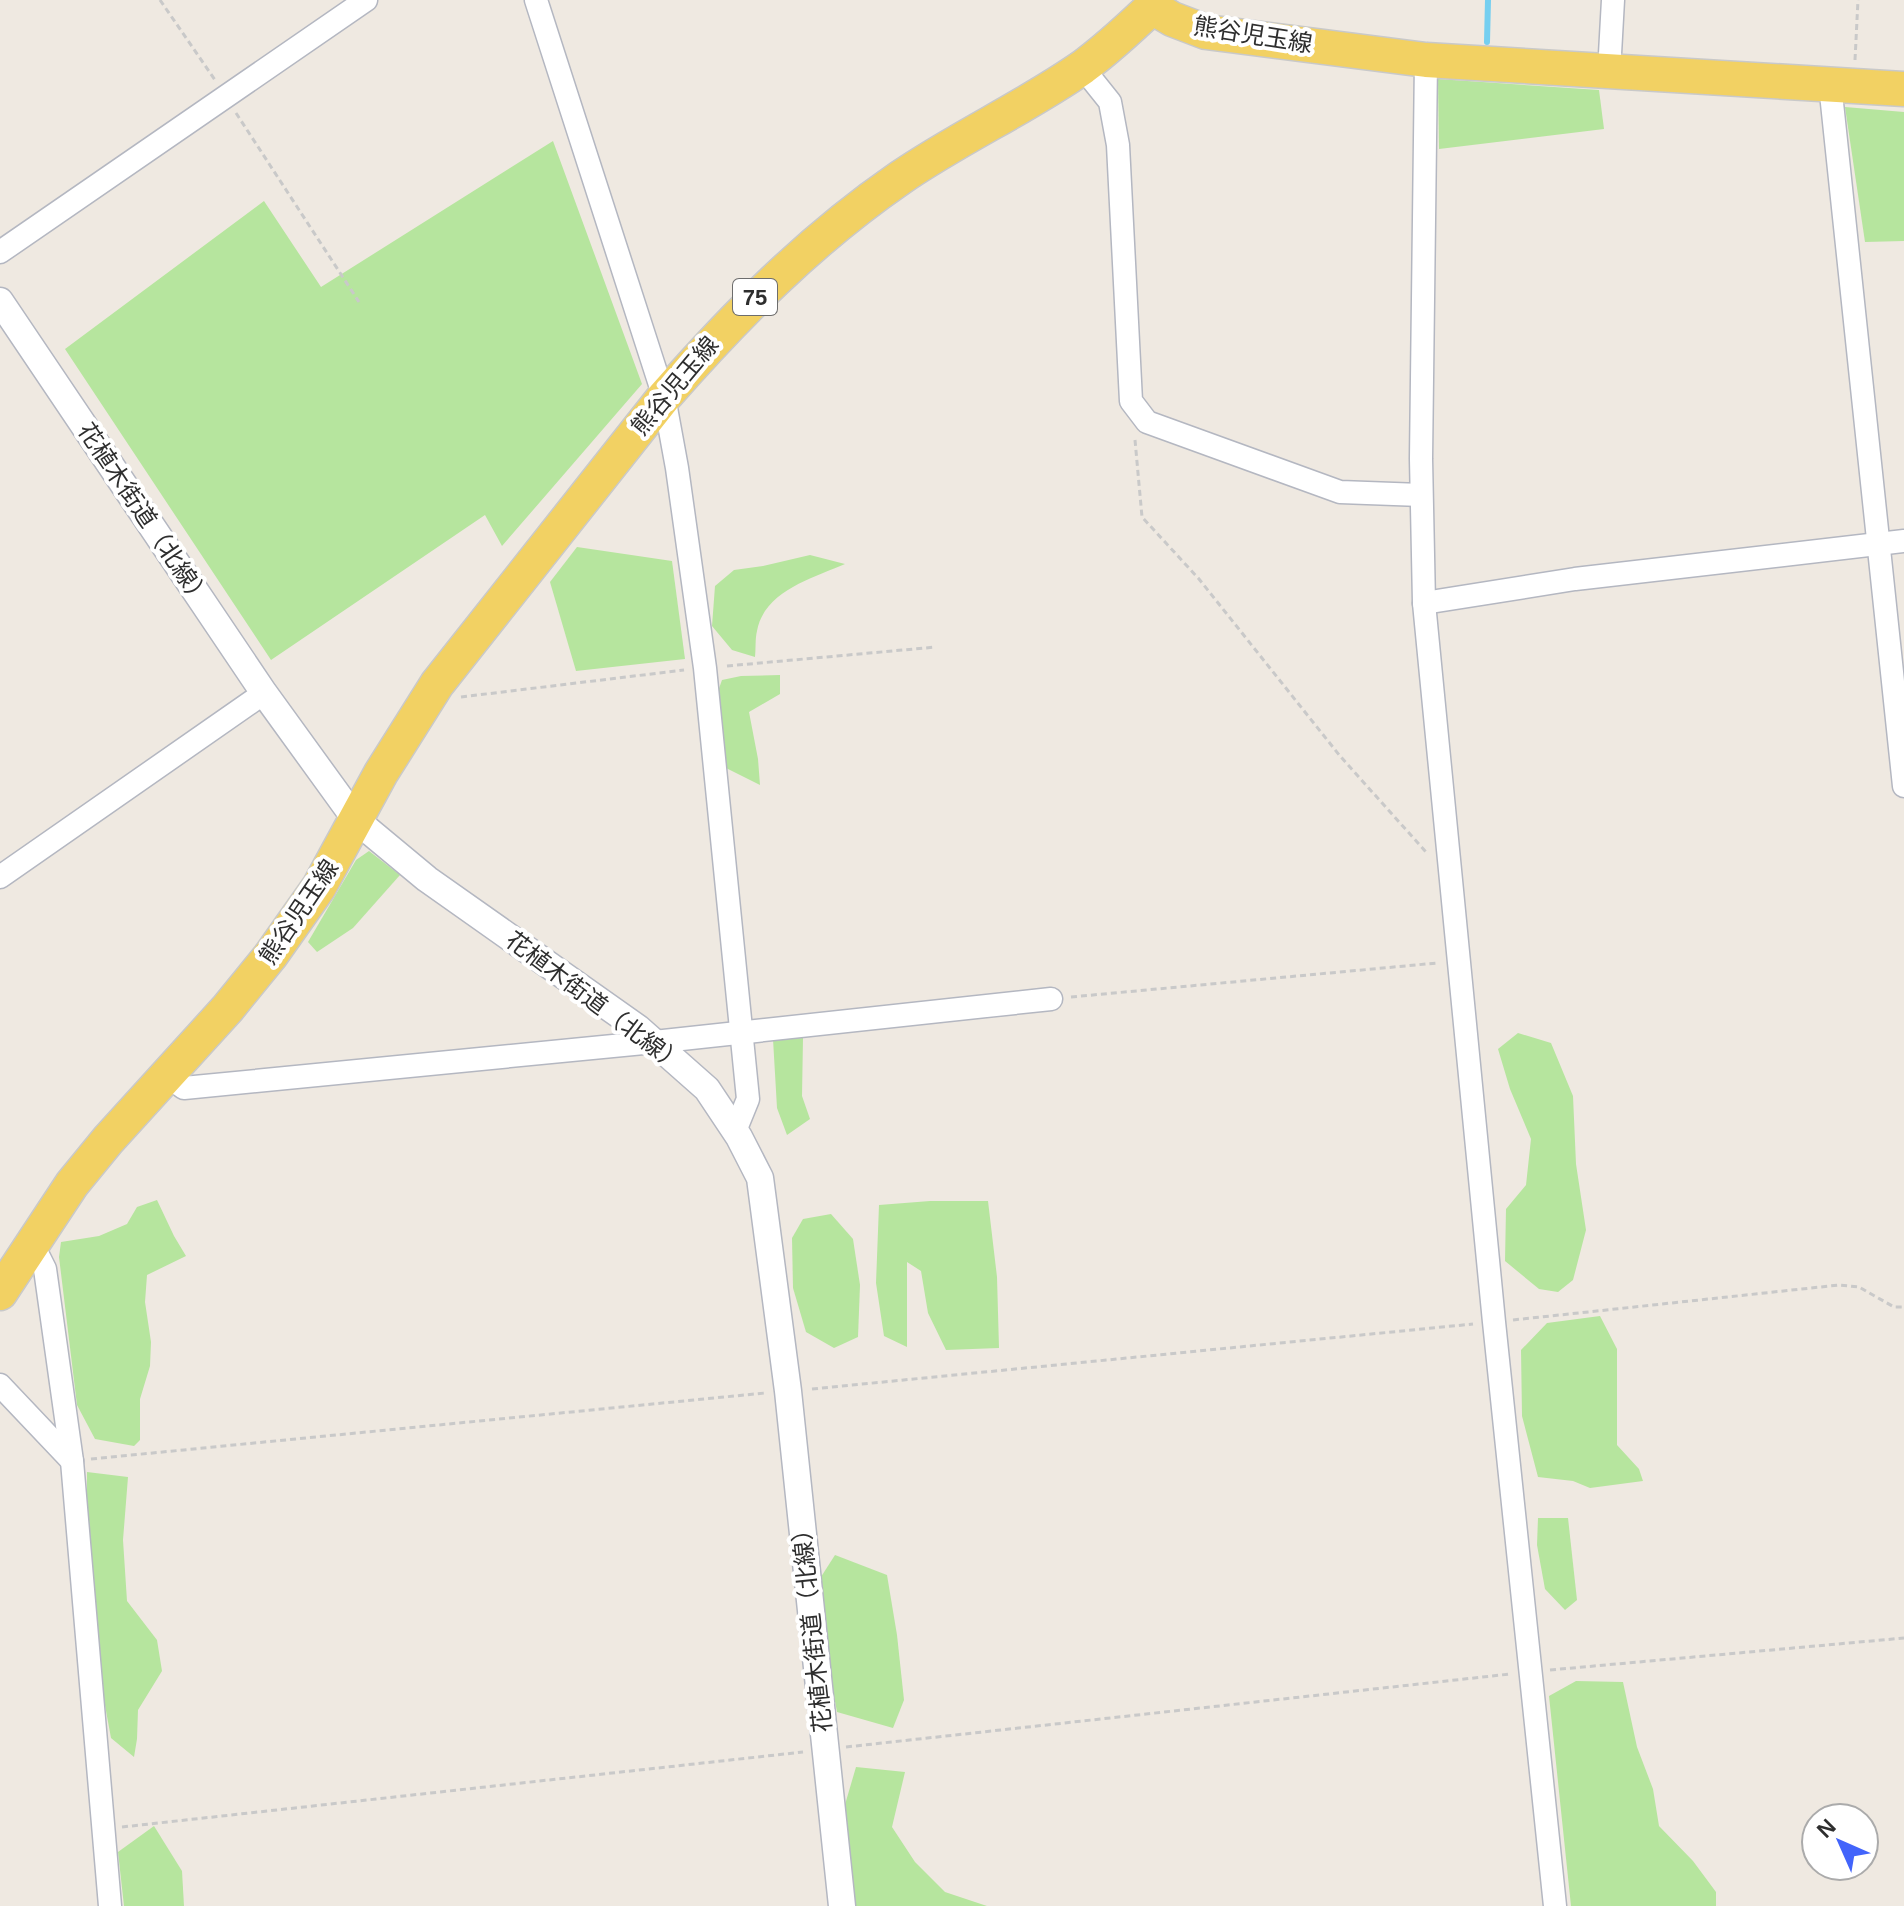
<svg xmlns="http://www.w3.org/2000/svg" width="1904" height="1906" viewBox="0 0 1904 1906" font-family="Arial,'Noto Sans JP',sans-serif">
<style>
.green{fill:#b6e59e}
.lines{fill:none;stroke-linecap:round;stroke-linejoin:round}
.stream{stroke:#75cff0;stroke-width:6}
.minor-casing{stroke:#b4b7c1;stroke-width:25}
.tertiary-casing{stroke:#b4b7c1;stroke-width:29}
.primary-casing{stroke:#c9c9c9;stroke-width:37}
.path{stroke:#c9c9c9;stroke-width:3;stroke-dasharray:6 4;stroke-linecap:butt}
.minor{stroke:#fff;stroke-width:22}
.tertiary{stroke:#fff;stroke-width:26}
.primary{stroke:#f2d163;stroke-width:34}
.labels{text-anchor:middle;stroke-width:8;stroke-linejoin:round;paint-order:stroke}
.shield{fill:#fff;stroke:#6d6d6d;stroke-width:2}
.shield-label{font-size:22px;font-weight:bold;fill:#2e2e2e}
.street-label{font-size:24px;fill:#2e2e2e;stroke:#fff}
</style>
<rect width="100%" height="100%" fill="#efe9e1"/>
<g class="green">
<polygon points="1438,79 1599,90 1604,129 1439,149"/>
<polygon points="1845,107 1904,112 1904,241 1865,242"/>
<polygon points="553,141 642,384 502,546 485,515 271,660 65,349 264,201 321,287"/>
<polygon points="577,547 672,561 685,659 576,671 550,582"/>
<path d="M810,555L845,564C813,578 764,591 757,631C755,639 756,648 755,657L732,650L712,626L715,586L734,570L763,566Z"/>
<polygon points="780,675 780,694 749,712 758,759 760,785 724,767 716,697 722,680 741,676"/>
<polygon points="369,851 400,875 353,928 317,952 308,942 356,860"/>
<polygon points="1518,1033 1551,1043 1573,1096 1576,1164 1586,1230 1573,1280 1558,1292 1539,1289 1505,1261 1506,1209 1526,1185 1531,1139 1510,1089 1498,1049"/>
<polygon points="803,1038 802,1096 810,1119 787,1135 777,1108 773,1039"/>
<polygon points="157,1200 174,1236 186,1256 147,1275 145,1302 151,1342 150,1366 140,1399 140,1440 134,1446 95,1439 77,1405 59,1257 61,1242 99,1236 127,1224 137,1207"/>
<polygon points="930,1201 988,1201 997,1277 999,1348 946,1350 928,1313 921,1271 907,1262 907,1347 884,1336 876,1283 879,1205"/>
<polygon points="831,1214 853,1239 860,1285 858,1337 834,1348 806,1332 793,1288 792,1238 803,1219"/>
<polygon points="1600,1316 1617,1349 1617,1445 1639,1469 1643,1481 1590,1488 1573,1481 1538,1477 1522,1416 1521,1350 1547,1323"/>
<polygon points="87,1472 128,1477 123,1540 127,1601 157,1640 162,1671 138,1710 137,1739 134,1757 111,1738 95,1651 87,1569"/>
<polygon points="1538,1518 1568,1518 1577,1600 1565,1610 1545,1589 1537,1545"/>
<polygon points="835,1555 887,1575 897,1635 904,1700 893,1728 837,1712 826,1654 819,1580"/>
<polygon points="1576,1681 1623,1682 1637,1747 1653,1789 1659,1826 1693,1861 1716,1892 1716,1906 1571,1906 1549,1696"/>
<polygon points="856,1767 905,1772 892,1827 915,1862 945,1892 987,1906 853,1906 844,1808"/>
<polygon points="154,1826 182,1871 184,1906 124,1906 118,1852"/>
</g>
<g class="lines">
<polyline class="stream" points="1487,42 1488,0"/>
<g class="minor-casing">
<g id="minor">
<polyline points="536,0 664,397 677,468 705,668 748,1099 735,1131"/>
<polyline points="1426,60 1421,459 1424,603 1494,1322 1555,1906"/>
<polyline points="1082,67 1110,102 1118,145 1131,401 1147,422 1340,492 1421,495"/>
<polyline points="1609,72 1613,0"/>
<polyline points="1830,84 1904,786"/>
<polyline points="0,252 366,0"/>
<polyline points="1424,603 1575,579 1904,541"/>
<polyline points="0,877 264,693"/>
<polyline points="166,1075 184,1088 654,1042 1051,999"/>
<polyline points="29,1246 39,1257 45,1269 72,1461 110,1906"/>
<polyline points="0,1385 72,1461"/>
</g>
</g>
<g class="tertiary-casing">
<polyline id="tertiary" points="0,301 264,693 356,820 427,879 638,1028 707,1089 739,1137 760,1178 788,1391 842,1906"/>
</g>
<g class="primary-casing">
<path id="primary" d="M0,1293L72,1184L108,1140L228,1008L271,955L319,887L381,773L437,684L664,397C736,315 810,240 900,178C958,138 1026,107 1083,67C1107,49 1130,28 1152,7L1172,19L1206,32L1426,60L1904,89"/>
</g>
<g class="path">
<polyline points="160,0 215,80"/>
<polyline points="1855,60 1858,0"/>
<polyline points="236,113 359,302"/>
<polyline points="1135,440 1142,517 1199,579 1340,756 1426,852"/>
<polyline points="727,666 936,647"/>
<polyline points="461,697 684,670"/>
<polyline points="1071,997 1437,963"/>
<polyline points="1513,1320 1839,1285 1859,1287 1894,1307 1904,1307"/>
<polyline points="812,1389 1473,1324"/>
<polyline points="91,1459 765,1393"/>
<polyline points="1550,1670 1904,1638"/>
<polyline points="846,1747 1510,1674"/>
<polyline points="122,1827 803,1752"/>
</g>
<use href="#minor" class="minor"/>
<use href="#tertiary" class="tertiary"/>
<use href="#primary" class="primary"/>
</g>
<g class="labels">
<rect class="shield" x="733" y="279" width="44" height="36" rx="6"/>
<g class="shield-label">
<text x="755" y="305">75</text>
</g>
<g class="street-label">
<text transform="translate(1253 35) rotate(9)" y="8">熊谷児玉線</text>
<text transform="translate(675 386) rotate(-50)" y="8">熊谷児玉線</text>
<text transform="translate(144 515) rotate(56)" y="8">花植木街道（北線）</text>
<text transform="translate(299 912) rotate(-56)" y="8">熊谷児玉線</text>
<text transform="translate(595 1002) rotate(37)" y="8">花植木街道（北線）</text>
<text transform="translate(812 1625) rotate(-96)" y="8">花植木街道（北線）</text>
</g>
</g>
<g transform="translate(1840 1842) rotate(315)"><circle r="38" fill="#ffffff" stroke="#ababab" stroke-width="2"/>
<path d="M0-6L14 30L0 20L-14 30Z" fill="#4264fb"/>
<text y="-12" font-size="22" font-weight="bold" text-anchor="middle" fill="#2e2e2e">N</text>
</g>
</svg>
